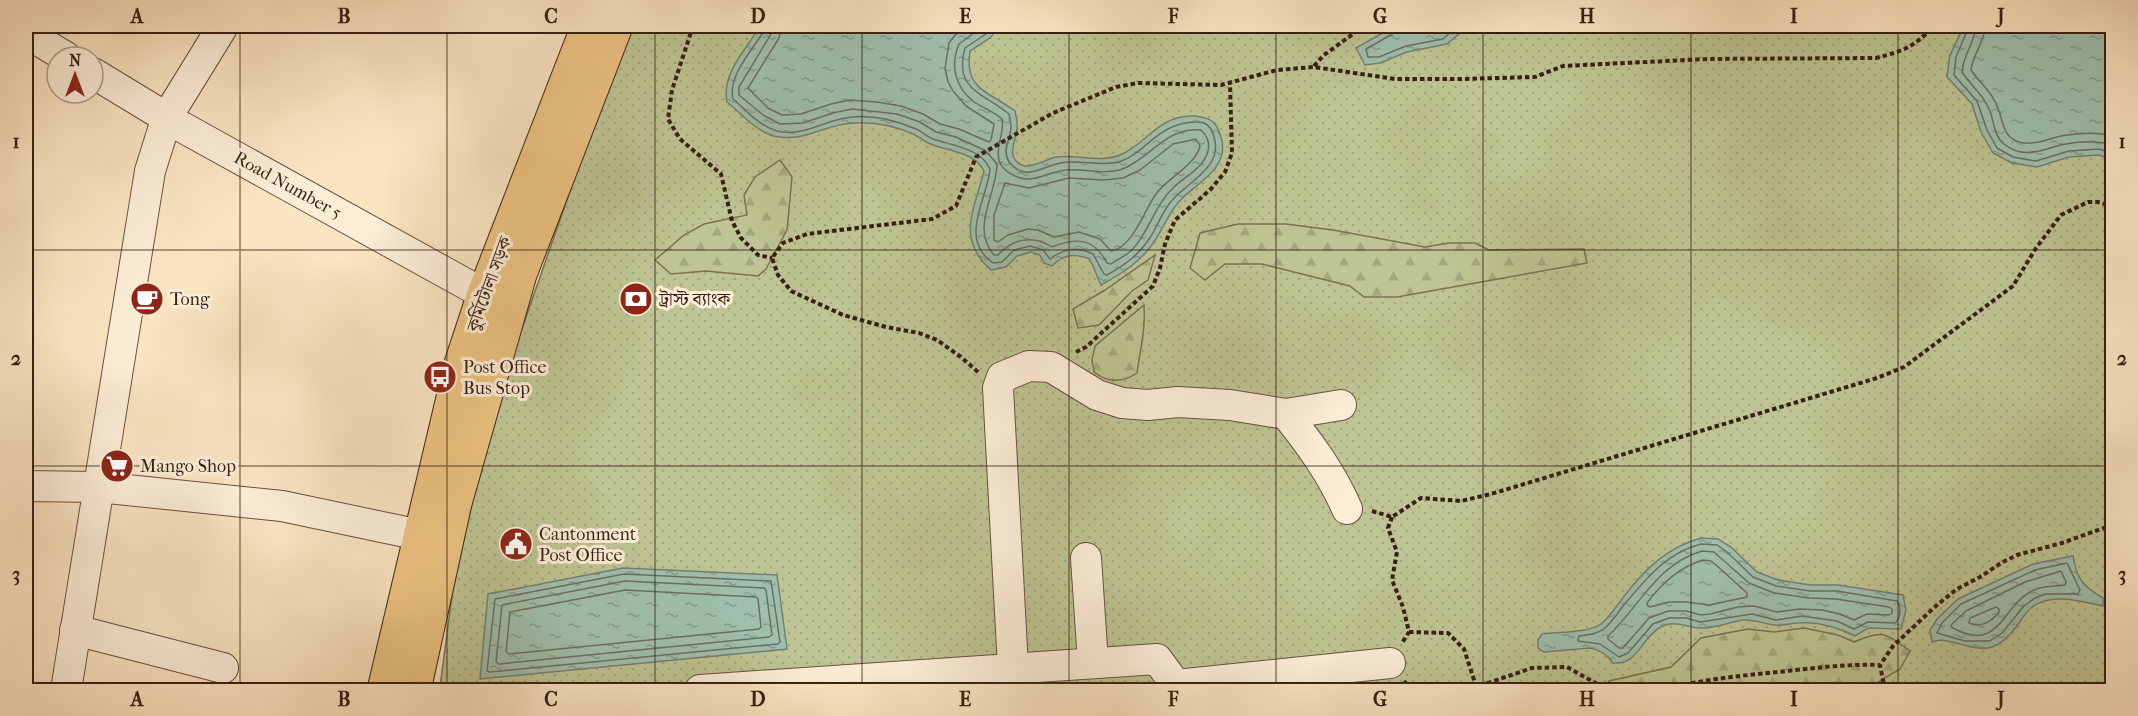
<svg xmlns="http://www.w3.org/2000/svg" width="2138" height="716" viewBox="0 0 2138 716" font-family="'IM FELL French Canon','Noto Serif Bengali',serif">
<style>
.grass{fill:url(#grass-dots);stroke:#7a7253;stroke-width:1.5}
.forest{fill:url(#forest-firs);stroke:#7a7253;stroke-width:1.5}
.water{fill:url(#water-ripples);stroke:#757f70;stroke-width:1.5}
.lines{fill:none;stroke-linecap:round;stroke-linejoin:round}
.shore{stroke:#6b6f60;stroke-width:1.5}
.minor-casing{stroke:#68503f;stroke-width:32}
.major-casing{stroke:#371f13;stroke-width:35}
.path{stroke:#371f13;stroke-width:4;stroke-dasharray:4.5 3;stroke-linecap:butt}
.minor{stroke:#fcedd7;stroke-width:30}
.major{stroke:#edc281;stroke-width:33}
.grid{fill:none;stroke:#371f13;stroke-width:1.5;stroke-opacity:0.55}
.labels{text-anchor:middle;stroke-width:6;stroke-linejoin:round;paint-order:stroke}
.street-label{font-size:18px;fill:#371f13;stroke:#fcedd7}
.poi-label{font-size:18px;fill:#371f13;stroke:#fcedd7;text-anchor:start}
.neatline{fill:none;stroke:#371f13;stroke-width:2}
.grid-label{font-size:20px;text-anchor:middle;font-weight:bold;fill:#371f13}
</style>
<defs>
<pattern id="grass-dots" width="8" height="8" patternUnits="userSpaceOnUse" patternTransform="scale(1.5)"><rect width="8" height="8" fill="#bec493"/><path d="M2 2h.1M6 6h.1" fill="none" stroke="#a4a87e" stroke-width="1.8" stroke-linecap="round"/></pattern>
<pattern id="forest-firs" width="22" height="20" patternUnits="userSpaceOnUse" patternTransform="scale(1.5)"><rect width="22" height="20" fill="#bec493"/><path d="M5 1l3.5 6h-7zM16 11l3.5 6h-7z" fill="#a4a87e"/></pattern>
<pattern id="water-ripples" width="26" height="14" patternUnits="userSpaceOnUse" patternTransform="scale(1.5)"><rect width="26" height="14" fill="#9fbfae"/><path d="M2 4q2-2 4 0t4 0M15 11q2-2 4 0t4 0" fill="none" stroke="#829b8c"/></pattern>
</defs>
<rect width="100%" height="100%" fill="#fae4c2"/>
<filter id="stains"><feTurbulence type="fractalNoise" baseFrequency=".00333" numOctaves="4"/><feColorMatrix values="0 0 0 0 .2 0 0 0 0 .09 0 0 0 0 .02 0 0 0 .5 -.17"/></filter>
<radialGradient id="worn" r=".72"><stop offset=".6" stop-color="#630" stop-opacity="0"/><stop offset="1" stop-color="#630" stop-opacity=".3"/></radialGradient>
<polygon class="grass" points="629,26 2112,26 2112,690 445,690 440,687 466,489 621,45"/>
<g class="forest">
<polygon points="780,160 792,177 787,230 766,269 758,276 706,271 671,274 655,260 684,235 704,224 747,215 744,195 755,177"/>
<polygon points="1238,224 1286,224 1333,230 1425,247 1449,243 1475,243 1489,250 1584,249 1587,263 1397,297 1364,297 1350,286 1262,264 1225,264 1205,280 1190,268 1200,233"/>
<polygon points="1155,255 1148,280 1132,291 1099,325 1078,328 1073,309 1105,290"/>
<path d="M1144,305C1146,328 1140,350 1137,373C1122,383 1108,383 1094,372L1092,360L1095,346Z"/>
<path d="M1804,628L1838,635L1854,642C1883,629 1885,633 1910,651L1900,669L1865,690H1604L1609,681L1671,667L1701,638L1748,629L1774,632Z"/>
</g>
<g class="water">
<path d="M760,26H1000L990,38L970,51C964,90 988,91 1015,111C1016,116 1018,123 1017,129C1016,141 1005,158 1022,165C1031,169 1047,159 1056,157C1077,154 1101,163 1120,155C1147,144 1158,115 1194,116C1202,117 1210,118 1215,124C1219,129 1220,135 1222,141C1228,171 1192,185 1177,204C1168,215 1163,228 1156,239C1142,261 1123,273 1101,285L1090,259C1074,253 1064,254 1052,266L1044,263L1040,255L1031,252L1017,256L1006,267L991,270C955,238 975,209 984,171C976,153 950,151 933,145C926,143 920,137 913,134C895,126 874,122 855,123C828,123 807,141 779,137C758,134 743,115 727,102C721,73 747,49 760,26Z"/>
<polygon points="1395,26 1468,26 1447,44 1407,52 1380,63 1365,65 1356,48"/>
<polygon points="1964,26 2112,26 2112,159 2099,155 2069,157 2037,167 2012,163 1993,153 1981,132 1972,104 1947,77 1950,55"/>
<path d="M1701,538L1718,539L1731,547L1757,572L1778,580L1810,585H1838L1903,595L1906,610L1901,629L1868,628L1855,636C1837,627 1818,621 1798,623C1790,623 1782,626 1775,625C1764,624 1755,619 1743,620C1730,622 1717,628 1703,628C1687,629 1676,618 1659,628C1641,639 1638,665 1613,663C1607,655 1601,650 1590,648L1544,652L1538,648V640L1542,634C1558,632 1589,633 1601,624C1610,617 1618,604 1625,595C1645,569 1668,547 1701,538Z"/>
<path d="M2073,556C2077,580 2083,586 2103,598V606C2081,601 2050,592 2031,608C2025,613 2021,620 2017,626C2011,634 2002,644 1992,647C1971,653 1949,635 1932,642L1930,630L1937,619L1958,599L2033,564Z"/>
<polygon points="623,568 777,575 787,649 480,679 488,594"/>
</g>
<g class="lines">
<g class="shore">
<path d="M765,26L764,31C753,49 727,77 733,99C746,110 759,126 777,131C804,138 827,118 853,117C874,115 897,121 916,129C923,132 928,138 936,140C955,146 981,149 990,169C987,201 958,238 993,263L1002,262L1014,250L1030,246L1043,250L1050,259C1065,248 1077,246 1093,254L1104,274L1107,275C1125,265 1140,254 1151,236C1157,226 1162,214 1169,204C1184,183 1224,169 1214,137C1213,131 1210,126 1204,123C1198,121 1191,122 1185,123C1154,129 1144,154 1119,162C1103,166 1086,161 1070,162C1055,162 1043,170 1030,172C1022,173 1015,169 1010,163C1001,151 1010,140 1011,128C1011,124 1010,119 1009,114C984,93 953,90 965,48L986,34L993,26"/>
<path d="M772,26L771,34L739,87V95L763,115L780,124L803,123L833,113L852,109L897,114L920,122L936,132L956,137L986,151L997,164C997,194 970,228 994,255H998C1013,238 1034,235 1052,247C1077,237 1094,238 1107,263L1111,264C1117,260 1125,256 1131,251C1149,233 1154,206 1173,188C1184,177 1204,168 1208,151C1210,143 1207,135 1201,130C1167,127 1153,155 1125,168C1106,176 1085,168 1066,170C1053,171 1038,180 1026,179C1017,178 1004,172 1000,163C994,149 1005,133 1002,119C993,111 982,108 973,101C955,87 950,65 959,44L983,26"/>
<polyline points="781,26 779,38 748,88 768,108 782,115 801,114 831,104 850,100 877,102 901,106 923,114 940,124 959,129 989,142 991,140 994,124 966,106 953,91 948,82 945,68 949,43 956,34 969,26"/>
<polyline points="1397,26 1394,33 1366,49 1368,57 1379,57 1406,46 1443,39 1458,26"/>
<polyline points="1969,26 1956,57 1954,75 1977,101 1987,130 1997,148 2013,157 2036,161 2069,151 2099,149 2112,153"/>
<path d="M1976,26C1975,42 1963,55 1962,72C1972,87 1985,96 1991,114C1994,124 1995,137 2004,144C2025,161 2044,148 2066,144C2081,141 2098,141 2112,145"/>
<path d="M1985,26C1985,41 1973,54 1971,70C1981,85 1993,92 1999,111C2002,119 2003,130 2009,136C2027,152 2048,137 2067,135C2082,133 2098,132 2112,136"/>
<path d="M1196,139L1200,146C1196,165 1167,178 1156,194C1145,209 1132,249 1111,251L1100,239L1079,232L1054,237L1038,230L1028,229L1008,235L998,242L994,240V215L1005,183L1029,188L1069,178L1104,180L1123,178L1140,170L1173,144Z"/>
<path d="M1701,544L1717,545L1727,552L1753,577L1776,586L1810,591H1837L1897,601C1901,606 1901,618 1895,623L1868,622L1854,629L1837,621L1802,616L1776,620L1752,614L1700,622L1686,618H1669L1653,624L1628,653L1619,657L1600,644L1578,641L1579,636C1588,635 1598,634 1605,628C1612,622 1618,613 1623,606C1646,579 1666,553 1701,544Z"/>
<path d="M1702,551L1714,552L1749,583L1774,593L1809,598L1836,599L1889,607L1892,609V613L1889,615L1867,614L1854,620L1840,614L1822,610L1800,609L1777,612L1754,606L1738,607L1710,614L1701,615L1686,611H1668L1649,618L1623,648H1619L1608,639V636C1640,606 1657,564 1702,551Z"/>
<path d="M1703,560L1711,561L1716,565L1747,593V597L1709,605L1686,602H1669L1650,607L1648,606L1647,603C1661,584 1680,567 1703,560Z"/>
<polygon points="2067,563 2080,590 2078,594 2046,594 2035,598 2024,606 2002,633 1990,641 1965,641 1937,633 1942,623 1961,604 2035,570"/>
<path d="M2061,571L2066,582L2065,585C2054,587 2043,585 2032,591C2001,606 2000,655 1951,627L1952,624L1966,611L2025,582Z"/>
<polygon points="624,574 771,581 780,642 778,644 490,672 487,671 495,599"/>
<polygon points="625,581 764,588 766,590 772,635 769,637 499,664 496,662 502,605"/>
<polygon points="625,590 756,597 758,599 761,627 759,629 509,654 506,652 510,612"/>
<path d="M1996,607L1999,609V612C1991,622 1982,628 1969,623L1970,618Z"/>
</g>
<g class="minor-casing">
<g id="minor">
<polyline points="26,33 66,57"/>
<polyline points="93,73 182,127 484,294"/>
<polyline points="1286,414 1341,405"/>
<polyline points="26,486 98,487 282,506 420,535"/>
<polyline points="1086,558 1093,663"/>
<polyline points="75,630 223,668"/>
<path d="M1013,668L998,388L1002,377L1029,366L1051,367L1097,395L1122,403L1148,405L1178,402L1230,405L1286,414C1310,444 1332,474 1347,509"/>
<polyline points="66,690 150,171 167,117 223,26"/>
<polyline points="700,690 1157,659 1176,685 1390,663"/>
</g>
</g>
<g class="major-casing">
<g id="major">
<polyline points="384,690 461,364 484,294 588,26"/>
<polyline points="414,690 455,503 520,274 616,26"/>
</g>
</g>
<g class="path">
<polyline points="693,26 672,90 668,119 680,139 721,174 732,221 741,238 758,255 772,258"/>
<polyline points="1314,66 1324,55 1364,26"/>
<polyline points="1076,352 1086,347 1153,286 1160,268 1165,244 1175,220 1210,190 1225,172 1232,153 1230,83"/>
<path d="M978,372L961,357L937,340L919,333L886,327L843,315L791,291L778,275L772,258L783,243L807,234L932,219L956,206L976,157L1053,113L1116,87L1138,83L1221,85L1277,70L1314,67L1395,79H1461L1535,77L1563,66L1707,59L1876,58C1906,50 1912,48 1934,26"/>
<polyline points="1372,511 1392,517 1421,498 1461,501 1491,494 1877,378 1904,367 2013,286 2036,248 2061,215 2088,202 2098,202 2112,206"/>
<polyline points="1392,517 1388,528 1397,552 1392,580 1403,607 1409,632 1402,643"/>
<polyline points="1409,632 1448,633 1464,649 1476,686"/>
<polyline points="1404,681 1412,690"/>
<polyline points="1458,690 1485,684 1532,668 1567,667 1599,685 1625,690"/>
<path d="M1662,690C1706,678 1751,675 1796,670C1824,667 1851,664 1880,665"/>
<polyline points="1885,690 1880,665 1893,646 1937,605 1957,589 1980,577 2001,563 2017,555 2062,543 2112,525"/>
<polyline points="2025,690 2029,690"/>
</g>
<use href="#minor" class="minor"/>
<use href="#major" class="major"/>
</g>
<path class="grid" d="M240,26V690M447,26V690M655,26V690M862,26V690M1069,26V690M1276,26V690M1483,26V690M1691,26V690M1898,26V690M26,250H2112M26,466H2112"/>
<defs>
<g id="cafe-disc" transform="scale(1.725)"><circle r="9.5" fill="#8f2418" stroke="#fcedd7"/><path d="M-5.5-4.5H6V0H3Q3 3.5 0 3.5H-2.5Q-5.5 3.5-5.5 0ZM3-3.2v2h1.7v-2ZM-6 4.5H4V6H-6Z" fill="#fff"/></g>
<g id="bank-disc" transform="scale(1.725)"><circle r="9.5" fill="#8f2418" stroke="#fcedd7"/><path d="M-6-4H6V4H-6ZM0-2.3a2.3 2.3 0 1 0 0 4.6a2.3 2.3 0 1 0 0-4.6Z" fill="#fff"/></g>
<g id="bus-disc" transform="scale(1.725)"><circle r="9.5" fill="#8f2418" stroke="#fcedd7"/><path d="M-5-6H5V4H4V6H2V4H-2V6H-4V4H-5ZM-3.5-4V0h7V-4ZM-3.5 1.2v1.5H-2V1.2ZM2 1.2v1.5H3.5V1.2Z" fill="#fff"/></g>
<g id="supermarket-disc" transform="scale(1.725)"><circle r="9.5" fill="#8f2418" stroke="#fcedd7"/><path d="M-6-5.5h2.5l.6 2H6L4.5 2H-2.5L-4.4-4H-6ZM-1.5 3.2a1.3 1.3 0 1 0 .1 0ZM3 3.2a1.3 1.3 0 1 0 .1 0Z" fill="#fff"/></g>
<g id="civic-disc" transform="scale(1.725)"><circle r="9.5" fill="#8f2418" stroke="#fcedd7"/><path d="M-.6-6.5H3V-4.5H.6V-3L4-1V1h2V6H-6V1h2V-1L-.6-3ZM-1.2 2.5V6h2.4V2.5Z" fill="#fff"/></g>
</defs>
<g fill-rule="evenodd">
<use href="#cafe-disc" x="147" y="299"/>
<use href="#bank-disc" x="636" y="299"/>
<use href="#bus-disc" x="440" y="377"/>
<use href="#supermarket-disc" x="117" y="466"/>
<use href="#civic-disc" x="516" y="544"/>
</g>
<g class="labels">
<g class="street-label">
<text transform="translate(288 185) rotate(29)" y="6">Road Number 5</text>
<text transform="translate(489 284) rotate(-70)" y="6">কুর্মিটোলা সড়ক</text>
</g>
<g class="poi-label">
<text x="170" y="305">Tong</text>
<text x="659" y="305">ট্রাস্ট ব্যাংক</text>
<text x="463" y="373">Post Office<tspan x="463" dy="21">Bus Stop</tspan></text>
<text x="140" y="472">Mango Shop</text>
<text x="539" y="540">Cantonment<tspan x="539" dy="21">Post Office</tspan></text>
</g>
</g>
<rect width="2138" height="716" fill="none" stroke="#fae4c2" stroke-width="66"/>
<g transform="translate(75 75)"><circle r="28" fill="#fcedd7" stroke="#ad9b89" stroke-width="1.5"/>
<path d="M0-4.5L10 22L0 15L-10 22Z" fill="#8f2418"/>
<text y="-9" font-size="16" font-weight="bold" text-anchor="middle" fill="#371f13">N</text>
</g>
<rect x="33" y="33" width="2072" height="650" class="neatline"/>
<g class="grid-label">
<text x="137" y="23">A</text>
<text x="344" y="23">B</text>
<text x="551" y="23">C</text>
<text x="758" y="23">D</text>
<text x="965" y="23">E</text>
<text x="1173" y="23">F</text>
<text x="1380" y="23">G</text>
<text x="1587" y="23">H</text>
<text x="1794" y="23">I</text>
<text x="2001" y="23">J</text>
<text x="16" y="148">1</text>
<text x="2122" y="148">1</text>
<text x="16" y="365">2</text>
<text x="2122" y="365">2</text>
<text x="16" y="581">3</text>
<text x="2122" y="581">3</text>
<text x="137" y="706">A</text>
<text x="344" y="706">B</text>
<text x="551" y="706">C</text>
<text x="758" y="706">D</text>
<text x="965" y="706">E</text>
<text x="1173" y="706">F</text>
<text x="1380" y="706">G</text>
<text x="1587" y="706">H</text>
<text x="1794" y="706">I</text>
<text x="2001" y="706">J</text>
</g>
<rect width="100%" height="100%" filter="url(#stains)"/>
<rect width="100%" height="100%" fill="url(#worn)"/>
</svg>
